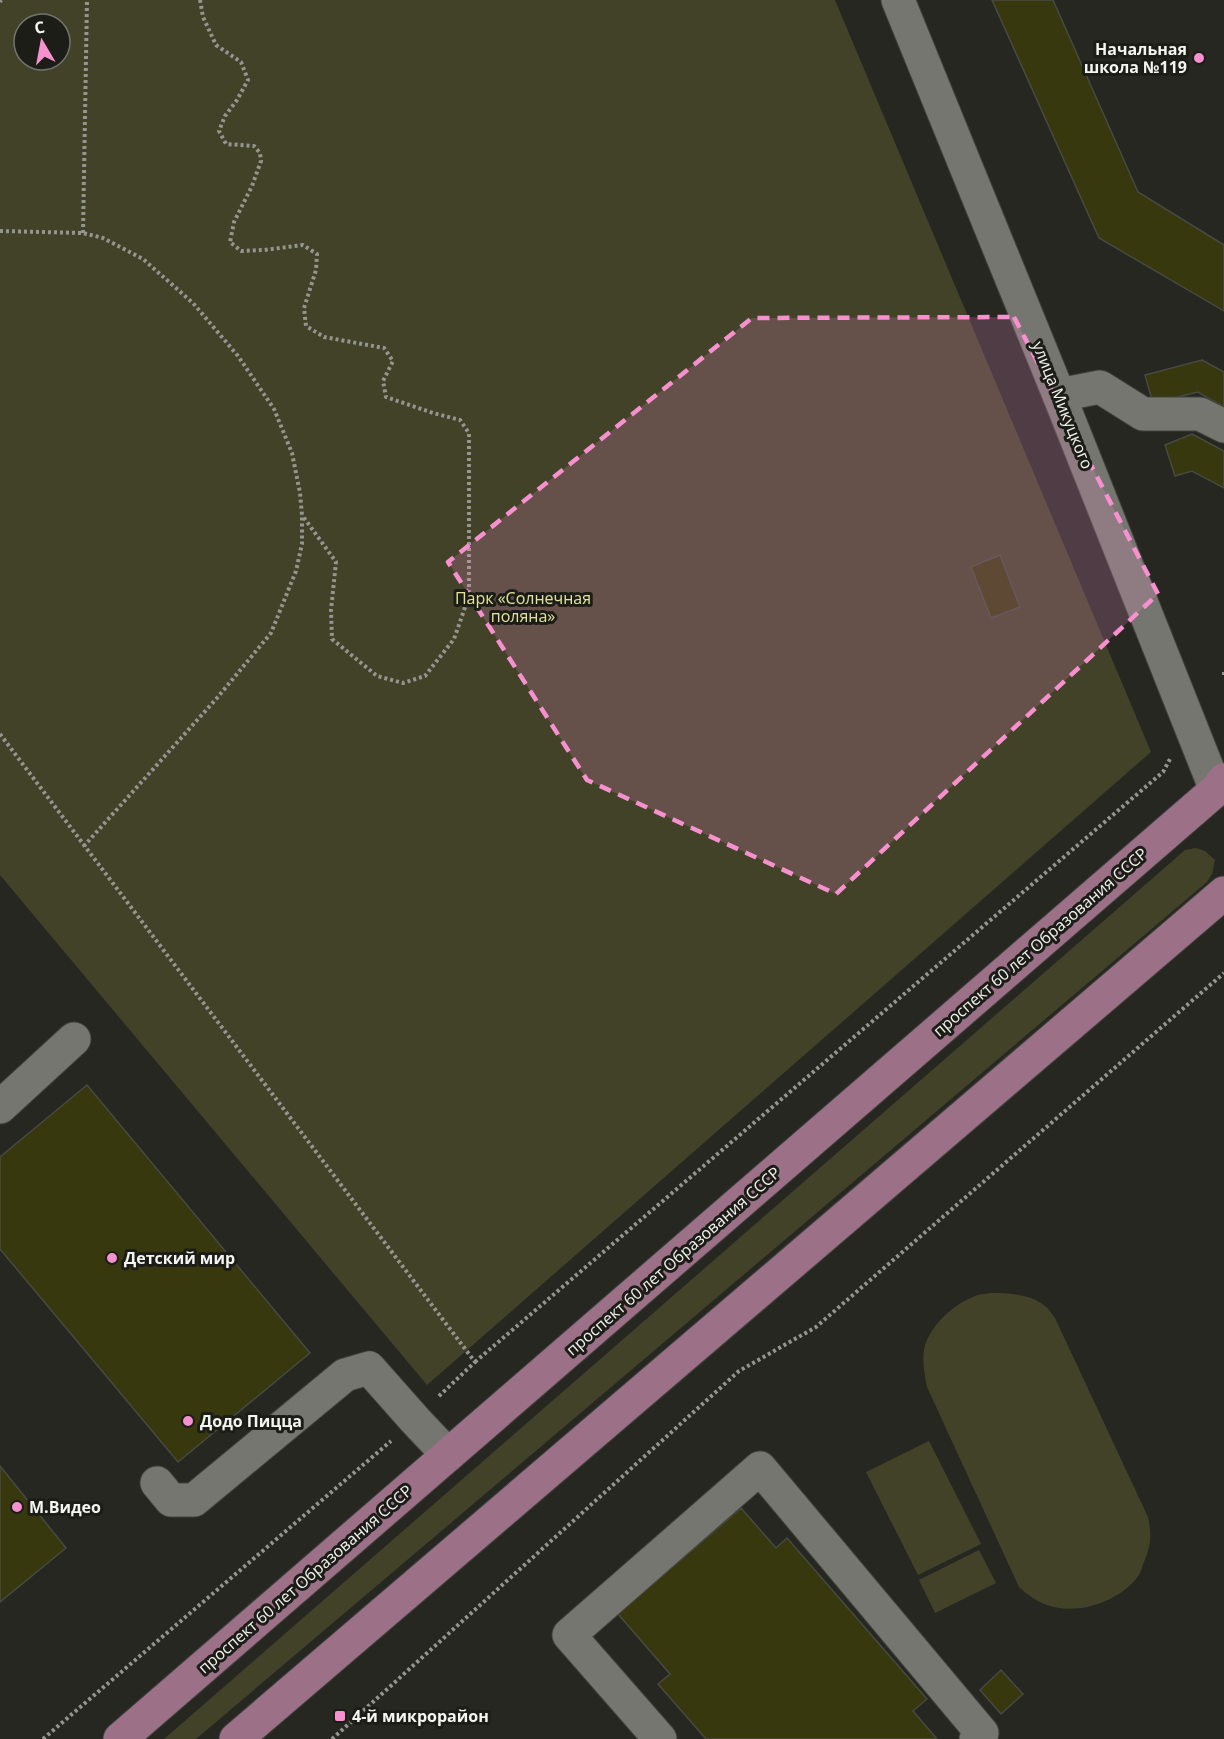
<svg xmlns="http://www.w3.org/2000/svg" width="1224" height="1739" viewBox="0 0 1224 1739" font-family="'Open Sans',sans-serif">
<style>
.green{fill:#424228;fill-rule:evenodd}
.building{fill:#38380e;stroke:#484943;stroke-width:1.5}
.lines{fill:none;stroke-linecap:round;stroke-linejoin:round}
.minor-casing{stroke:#42423e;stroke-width:35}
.major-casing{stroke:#42423e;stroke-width:35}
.path{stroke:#949590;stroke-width:4;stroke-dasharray:3 3;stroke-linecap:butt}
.minor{stroke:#767670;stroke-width:33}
.major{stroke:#9c7188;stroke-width:33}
.marked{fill:#f790cf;fill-opacity:0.2;stroke:#f790cf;stroke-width:4.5;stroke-dasharray:12 8;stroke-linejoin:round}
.poi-dot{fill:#f790cf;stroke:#1d1d18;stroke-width:2}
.labels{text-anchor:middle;stroke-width:6;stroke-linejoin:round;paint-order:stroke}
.poi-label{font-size:16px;font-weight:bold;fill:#f4f5f1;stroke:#1d1d18;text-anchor:start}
.street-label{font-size:16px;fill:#f4f5f1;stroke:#1d1d18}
.park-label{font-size:16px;fill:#e3e39d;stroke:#1d1d18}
</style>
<rect width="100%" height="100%" fill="#272722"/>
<g class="green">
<path d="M0,0H835L1151,752L427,1385L0,875ZM24,24H60V60H24Z"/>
<polygon points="1196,848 1205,851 1215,860 1212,874 1207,882 196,1739 164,1739 1185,850"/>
<path d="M991,1293C1008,1293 1031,1294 1045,1306C1049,1309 1052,1314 1055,1318L1148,1517C1152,1536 1151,1545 1144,1562C1142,1567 1141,1571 1139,1575C1120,1602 1077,1616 1047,1605C1036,1601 1028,1595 1019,1587L927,1387C925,1376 922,1362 924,1350C928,1328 952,1305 973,1297C978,1294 985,1294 991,1293Z"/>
<polygon points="929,1441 981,1544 918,1575 866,1472"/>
<polygon points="979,1550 996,1583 935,1613 919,1580"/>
</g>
<g class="building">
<polygon points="992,0 1053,0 1138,192 1224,245 1224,311 1099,238"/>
<polygon points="1202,360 1224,372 1224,407 1198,392 1153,403 1145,375"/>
<polygon points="1192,434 1224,451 1224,488 1192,471 1175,476 1165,445"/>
<polygon points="1000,555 1020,607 991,618 971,567"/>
<polygon points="87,1085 310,1353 178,1462 0,1249 0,1157"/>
<polygon points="0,1466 66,1548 0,1602"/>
<polygon points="741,1508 776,1548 787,1538 927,1699 913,1711 937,1739 706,1739 658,1684 670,1674 618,1614"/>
<polygon points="1001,1670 1023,1694 1001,1714 980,1690"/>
</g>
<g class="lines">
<g class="minor-casing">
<g id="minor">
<polyline points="898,0 1059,395 1216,790"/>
<polyline points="1059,395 1100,387 1143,414 1200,414 1224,426"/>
<polyline points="0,1107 74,1039"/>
<polyline points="157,1483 171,1500 194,1500 345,1375 369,1368 415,1420 448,1455"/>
<polyline points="660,1739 569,1635 760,1468 982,1733 976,1739"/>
</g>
</g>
<g class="major-casing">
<g id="major">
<polyline points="120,1739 1216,790 1224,780"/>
<polyline points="236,1739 1224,893"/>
</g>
</g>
<g class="path">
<polyline points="200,0 203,17 216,45 241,62 248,80 237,100 225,116 219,131 226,144 254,146 260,153 261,161 252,186 234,222 230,242 241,251 264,250 303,245 317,254 316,270 304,308 306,326 324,337 384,348 393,361 383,381 386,397 433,413 460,420 469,433 469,596 454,639 425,676 403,683 377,676 332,639 331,610 336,562 302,515"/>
<polyline points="0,2 1,0"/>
<polyline points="0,231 83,233 103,238 143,259 193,303 238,356 274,409 292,453 300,493 302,515 302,544 296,571 271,633 217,698 84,846"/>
<polyline points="83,233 87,0"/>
<polyline points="1224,672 1224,675"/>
<polyline points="0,734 475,1362 438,1397"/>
<polyline points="475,1362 1163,772 1170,759"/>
<polyline points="43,1739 391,1441"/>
<polyline points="332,1739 739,1371 816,1327 1224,973"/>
</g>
<use href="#minor" class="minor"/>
<use href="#major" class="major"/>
</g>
<path class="marked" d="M1014,317L1158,594L836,894L587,780L448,562L752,318Z"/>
<g class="poi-dot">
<circle cx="1199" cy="58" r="6"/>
<circle cx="112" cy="1258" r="6"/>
<circle cx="188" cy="1421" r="6"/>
<circle cx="17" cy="1507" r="6"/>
<rect x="334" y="1710" width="12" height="12" rx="3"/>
</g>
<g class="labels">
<g class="poi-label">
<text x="1187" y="55" text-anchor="end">Начальная<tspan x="1187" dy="18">школа №119</tspan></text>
<text x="124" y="1264">Детский мир</text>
<text x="200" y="1427">Додо Пицца</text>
<text x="29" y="1513">М.Видео</text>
<text x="352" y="1722">4-й микрорайон</text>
</g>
<g class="street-label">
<text transform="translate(1063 405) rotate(68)" y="6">улица Микуцкого</text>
<text transform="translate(1040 942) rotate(-41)" y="6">проспект 60 лет Образования СССР</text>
<text transform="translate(673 1261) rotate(-41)" y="6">проспект 60 лет Образования СССР</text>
<text transform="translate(305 1579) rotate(-41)" y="6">проспект 60 лет Образования СССР</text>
</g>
<g class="park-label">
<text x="523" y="604">Парк «Солнечная<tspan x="523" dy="18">поляна»</tspan></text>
</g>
</g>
<g transform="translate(42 42) rotate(350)"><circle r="28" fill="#1d1d18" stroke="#73736f" stroke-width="1.5"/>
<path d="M0-4.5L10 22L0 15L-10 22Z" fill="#f790cf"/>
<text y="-9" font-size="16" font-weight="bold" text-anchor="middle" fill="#f4f5f1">С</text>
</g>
</svg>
